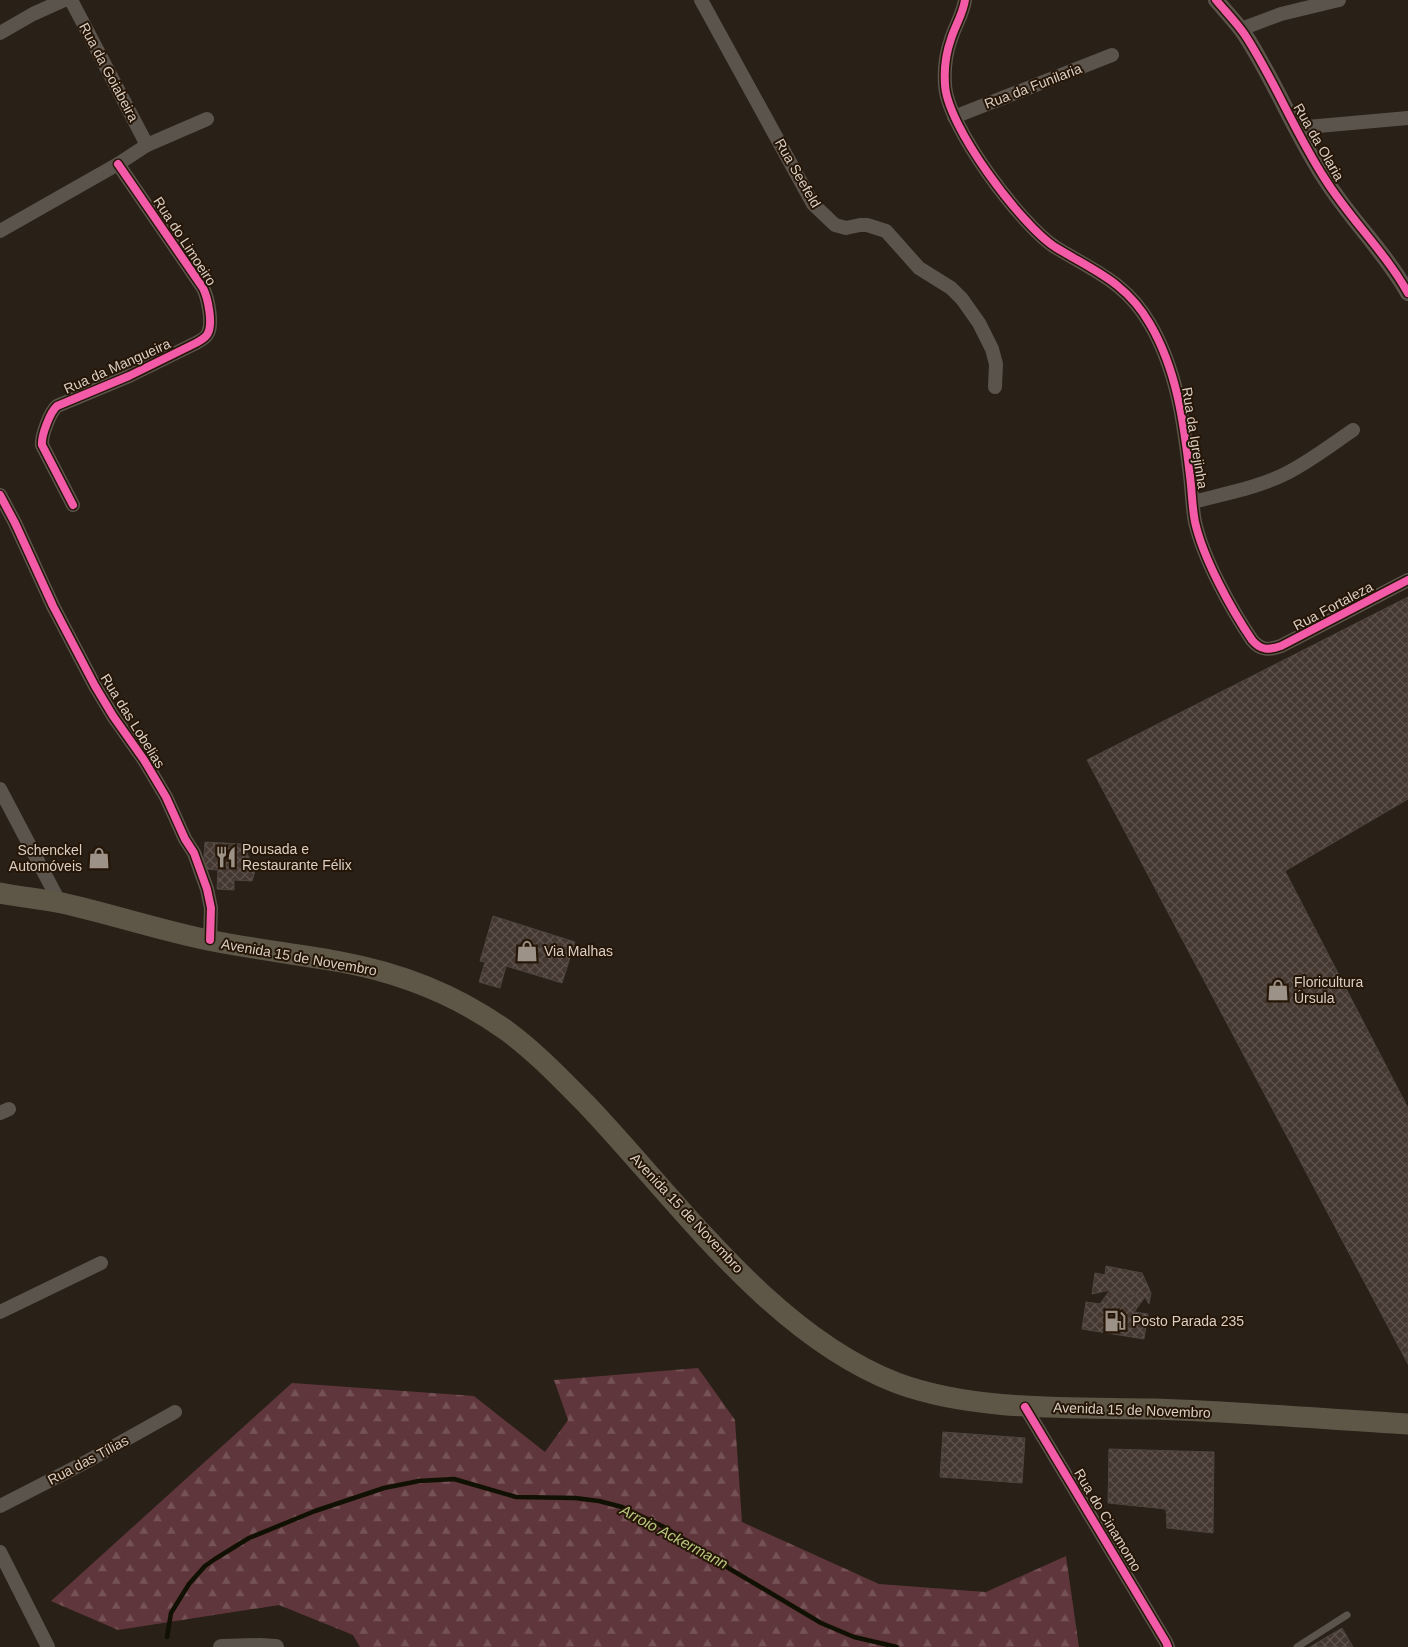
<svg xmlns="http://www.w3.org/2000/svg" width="1408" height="1647" viewBox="0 0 1408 1647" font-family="Arial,sans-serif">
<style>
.forest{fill:url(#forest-firs)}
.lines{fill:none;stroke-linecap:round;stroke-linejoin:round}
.stream{stroke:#101102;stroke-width:4.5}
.building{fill:url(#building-cross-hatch);stroke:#4e4540}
.service{stroke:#5b544d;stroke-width:7}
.minor{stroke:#5b544d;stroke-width:14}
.tertiary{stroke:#5b544d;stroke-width:16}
.primary{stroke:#5e5647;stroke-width:21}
.cycleway-casing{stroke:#261607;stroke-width:11}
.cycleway{stroke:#f35aa7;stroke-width:8}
.labels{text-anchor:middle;stroke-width:4;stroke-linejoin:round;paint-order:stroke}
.street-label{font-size:14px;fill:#dacfc5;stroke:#261607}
.poi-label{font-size:14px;fill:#dacfc5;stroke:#261607;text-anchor:start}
.water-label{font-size:15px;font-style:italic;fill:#bac980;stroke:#261607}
</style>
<defs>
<pattern id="forest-firs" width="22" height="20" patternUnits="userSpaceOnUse" patternTransform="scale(1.25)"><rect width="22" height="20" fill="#5f363b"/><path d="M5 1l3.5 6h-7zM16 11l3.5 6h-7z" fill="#755256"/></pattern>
<pattern id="building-cross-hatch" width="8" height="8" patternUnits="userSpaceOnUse" patternTransform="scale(1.25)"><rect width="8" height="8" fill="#443831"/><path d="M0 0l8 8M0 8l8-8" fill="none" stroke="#5e544d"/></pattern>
</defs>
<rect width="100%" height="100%" fill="#292017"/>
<polygon class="forest" points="698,1368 735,1420 742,1522 879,1584 986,1592 1066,1556 1079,1647 360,1647 353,1635 279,1605 118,1630 51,1601 292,1383 474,1396 545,1452 568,1420 554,1380"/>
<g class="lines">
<polyline class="stream" points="167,1637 171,1613 189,1584 205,1566 215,1559 249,1538 315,1511 384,1488 419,1481 454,1479 516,1497 575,1498 599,1501 622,1507 662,1526 692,1544 730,1569 821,1623 854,1637 897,1647"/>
</g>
<g class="building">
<polygon points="1408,597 1408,799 1285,871 1408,1108 1408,1364 1087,760"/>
<polygon points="205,842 243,844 255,871 252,881 234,880 234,890 217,889 218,870 203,869"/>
<polygon points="493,916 575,942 562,983 506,966 500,988 479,982 485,962 480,961"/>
<polygon points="1106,1266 1142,1273 1151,1293 1149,1304 1145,1297 1110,1290 1092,1294 1095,1273 1105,1275"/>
<polygon points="1110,1290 1145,1297 1134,1312 1148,1314 1144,1339 1082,1329 1086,1302 1100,1304"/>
<polygon points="943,1432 1025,1438 1022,1483 940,1477"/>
<polygon points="1109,1449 1214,1452 1213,1533 1167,1528 1166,1509 1108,1503"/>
<polygon points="1342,1628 1353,1647 1310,1647"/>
</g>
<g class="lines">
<polyline class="service" points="1297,1647 1347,1615"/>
<g class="minor">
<polyline points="71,0 147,145"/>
<polyline points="701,0 813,204 835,225 846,228 860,225 867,225 886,231 919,268 951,288 962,299 979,323 992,349 996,364 995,387"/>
<path d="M965,0C963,14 955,26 951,39C946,53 944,69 945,84C946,125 1021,225 1055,247C1094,271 1126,282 1150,324C1177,370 1184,424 1190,476C1192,491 1192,507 1195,522C1203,558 1231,609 1252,640C1261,651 1269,650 1281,646L1408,580"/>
<polyline points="1241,29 1281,14 1339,0"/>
<polyline points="0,33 33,14 64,0"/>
<polyline points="954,117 1112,55"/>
<polyline points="1296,128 1408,118"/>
<polyline points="0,231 118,164 147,145 207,119"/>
<polyline points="0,495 15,523 53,606 95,686 113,716 144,760 166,797 185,839 194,853 207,889 211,908 210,940"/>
<path d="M1193,502C1223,494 1257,488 1285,474C1309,462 1331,445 1353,430"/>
<path d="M73,505L42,445C41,436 50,412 57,406L129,376L196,343C201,340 206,338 208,333C213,323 208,298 203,288L118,164"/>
<polyline points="0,789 60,903"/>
<polyline points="0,1113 9,1109"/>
<polyline points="0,1312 101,1263"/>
<polyline points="1025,1407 1166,1642 1168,1647"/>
<polyline points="0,1506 84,1463 175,1412"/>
<polyline points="0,1552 48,1647"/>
</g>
<g class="tertiary">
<path d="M1216,0C1226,12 1237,23 1245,35C1275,81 1295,133 1325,179C1350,219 1385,252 1408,293"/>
<polyline points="221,1647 260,1646 276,1647"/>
</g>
<path class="primary" d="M0,893C21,897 42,899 62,903C111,914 159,930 208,940C252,949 297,954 341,962C401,973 457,995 507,1031C537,1053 562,1080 588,1106C678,1201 772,1335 897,1383C975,1412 1073,1407 1156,1409C1240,1412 1324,1419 1408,1424"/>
<g class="cycleway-casing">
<g id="cycleway">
<path d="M965,0C963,14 955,26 951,39C946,53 944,69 945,84C946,125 1021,225 1055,247C1094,271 1126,282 1150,324C1177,370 1184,424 1190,476C1192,491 1192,507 1195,522C1203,558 1231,609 1252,640C1261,651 1269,650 1281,646L1408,580"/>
<path d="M1216,0C1226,12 1237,23 1245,35C1275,81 1295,133 1325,179C1350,219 1385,252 1408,293"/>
<polyline points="0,495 15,523 53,606 95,686 113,716 144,760 166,797 185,839 194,853 207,889 211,908 210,940"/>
<path d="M73,505L42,445C41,436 50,412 57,406L129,376L196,343C201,340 206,338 208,333C213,323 208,298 203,288L118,164"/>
<polyline points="1025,1407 1166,1642 1168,1647"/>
</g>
</g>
<use href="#cycleway" class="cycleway"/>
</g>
<defs>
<g id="restaurant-bare" transform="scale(1.725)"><path d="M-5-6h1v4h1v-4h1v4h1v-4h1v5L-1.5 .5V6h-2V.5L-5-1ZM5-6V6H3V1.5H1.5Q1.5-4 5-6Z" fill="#9c9288" stroke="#261607" stroke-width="2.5" paint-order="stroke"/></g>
<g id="shop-bare" transform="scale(1.725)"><path d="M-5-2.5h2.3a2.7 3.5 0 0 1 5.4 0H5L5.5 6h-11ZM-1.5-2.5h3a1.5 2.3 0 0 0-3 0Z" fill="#9c9288" stroke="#261607" stroke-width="2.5" paint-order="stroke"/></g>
<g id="fuel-bare" transform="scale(1.725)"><path d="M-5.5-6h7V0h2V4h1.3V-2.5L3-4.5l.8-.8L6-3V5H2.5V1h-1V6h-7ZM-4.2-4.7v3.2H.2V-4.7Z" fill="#9c9288" stroke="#261607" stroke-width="2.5" paint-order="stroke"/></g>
</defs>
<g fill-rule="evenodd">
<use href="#restaurant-bare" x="226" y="857"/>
<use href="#shop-bare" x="99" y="858"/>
<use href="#shop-bare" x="527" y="951"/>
<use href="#shop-bare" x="1278" y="990"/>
<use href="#fuel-bare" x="1115" y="1321"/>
</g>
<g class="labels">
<g class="street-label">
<text transform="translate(109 72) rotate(62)" y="5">Rua da Goiabeira</text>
<text transform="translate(1033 86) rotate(-21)" y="5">Rua da Funilaria</text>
<text transform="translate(1319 142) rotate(60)" y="5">Rua da Olaria</text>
<text transform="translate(798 173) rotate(60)" y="5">Rua Seefeld</text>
<text transform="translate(185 241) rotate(57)" y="5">Rua do Limoeiro</text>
<text transform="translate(117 366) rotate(-24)" y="5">Rua da Mangueira</text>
<text transform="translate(1195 438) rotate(81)" y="5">Rua da Igrejinha</text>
<text transform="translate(1333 606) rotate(-28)" y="5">Rua Fortaleza</text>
<text transform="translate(133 721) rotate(58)" y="5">Rua das Lobelias</text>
<text transform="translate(299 957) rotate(10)" y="5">Avenida 15 de Novembro</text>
<text transform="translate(687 1213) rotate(47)" y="5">Avenida 15 de Novembro</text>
<text transform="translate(1132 1410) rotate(2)" y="5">Avenida 15 de Novembro</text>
<text transform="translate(88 1460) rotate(-28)" y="5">Rua das Tílias</text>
<text transform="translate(1108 1520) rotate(59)" y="5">Rua do Cinamomo</text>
</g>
<g class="poi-label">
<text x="242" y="854">Pousada e<tspan x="242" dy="16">Restaurante Félix</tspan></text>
<text x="82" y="855" text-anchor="end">Schenckel<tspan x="82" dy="16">Automóveis</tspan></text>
<text x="544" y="956">Via Malhas</text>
<text x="1294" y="987">Floricultura<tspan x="1294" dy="16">Úrsula</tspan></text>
<text x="1132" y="1326">Posto Parada 235</text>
</g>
<g class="water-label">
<text transform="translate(674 1537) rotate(28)" y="5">Arroio Ackermann</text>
</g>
</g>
</svg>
